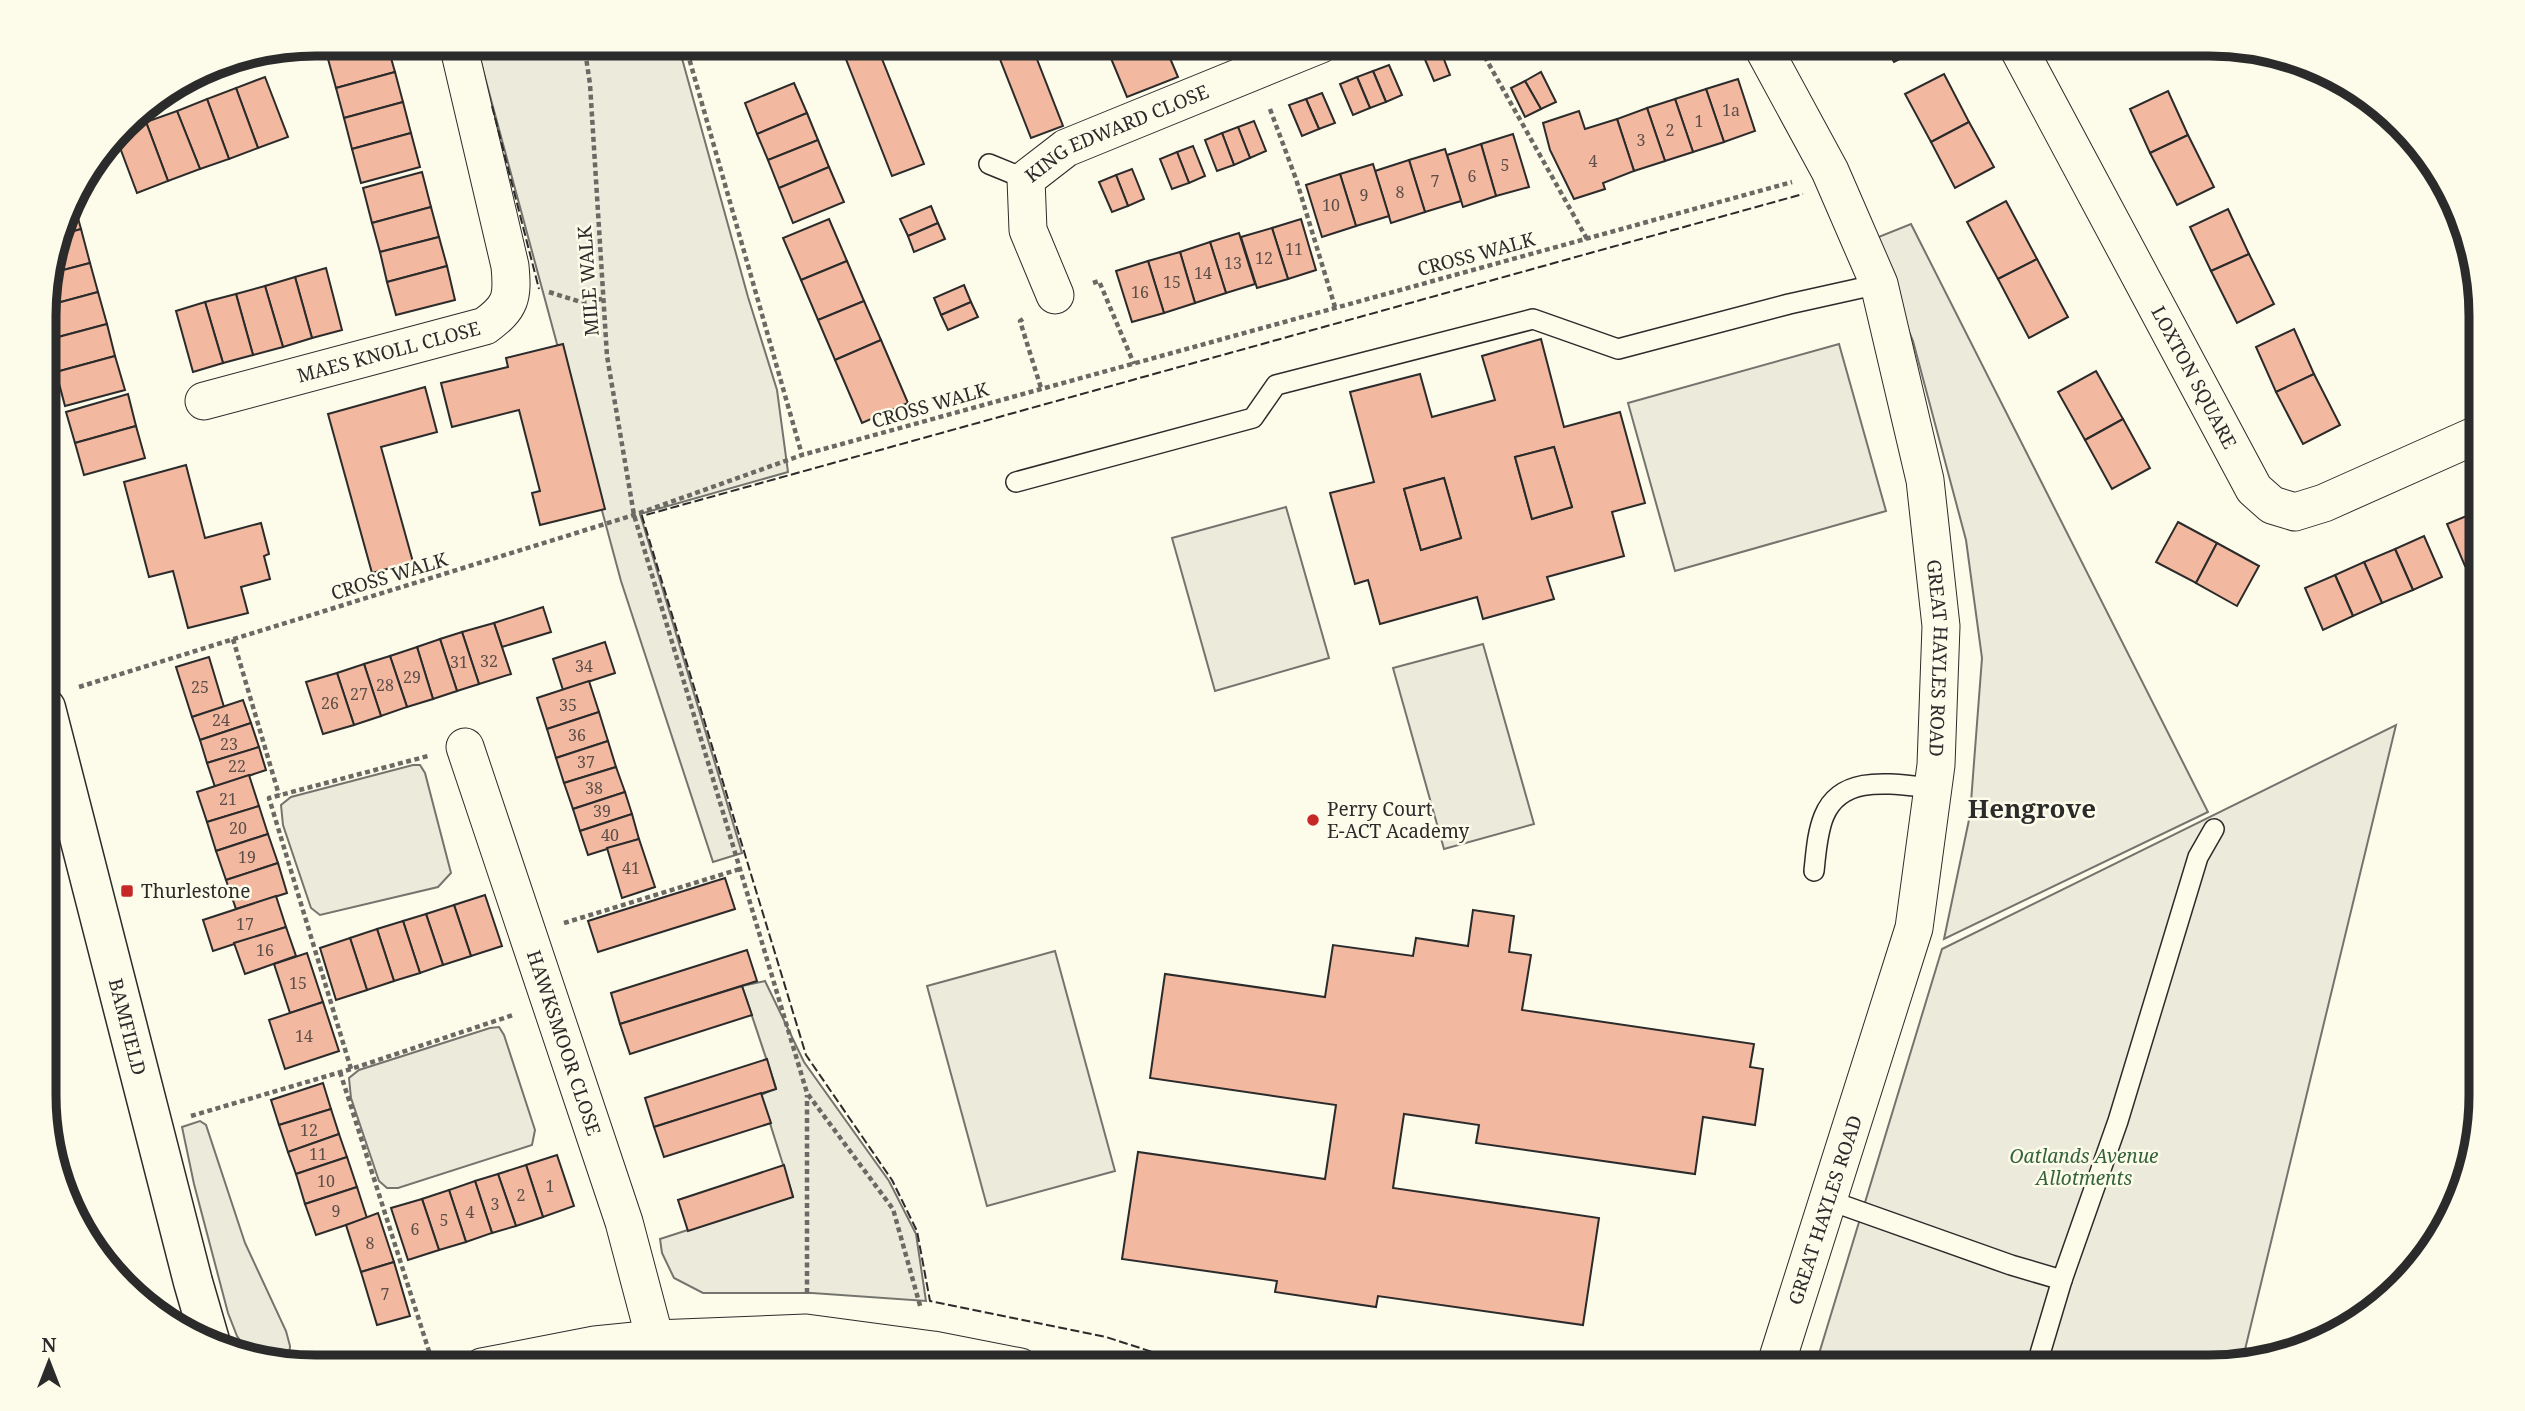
<svg xmlns="http://www.w3.org/2000/svg" width="2525" height="1411" viewBox="0 0 2525 1411" font-family="'Noto Serif',serif">
<style>
.green{fill:#ecebdb;stroke:#74746e;stroke-width:2}
.building{fill:#f2b8a0;stroke:#2b2b2b;stroke-width:2;fill-rule:evenodd}
.lines{fill:none;stroke-linecap:round;stroke-linejoin:round}
.service-casing{stroke:#2b2b2b;stroke-width:22}
.minor-casing{stroke:#2b2b2b;stroke-width:39}
.tertiary-casing{stroke:#2b2b2b;stroke-width:41}
.path{stroke:#6a6964;stroke-width:4.5;stroke-dasharray:5 3.5;stroke-linecap:butt}
.service{stroke:#fdfbea;stroke-width:19}
.minor{stroke:#fdfbea;stroke-width:37}
.tertiary{stroke:#fdfbea;stroke-width:38}
.fence{stroke:#2b2b2b;stroke-width:2;stroke-dasharray:9 3.5;stroke-linecap:butt}
.poi-dot{fill:#c62828;stroke:#fdfbea;stroke-width:2.5}
.labels{text-anchor:middle;stroke-width:5;stroke-linejoin:round;paint-order:stroke}
.number-label{font-size:16px;fill:#5d4e48}
.street-label{font-size:19px;fill:#2b2b2b;stroke:#fdfbea}
.poi-label{font-size:19px;fill:#2b2b2b;stroke:#fdfbea;text-anchor:start}
.park-label{font-size:19px;font-style:italic;fill:#34623c;stroke:#fdfbea}
.district-label{font-size:26px;font-weight:bold;fill:#2b2b2b;stroke:#fdfbea}
.rim{fill:none;stroke:#2b2b2b;stroke-width:9}
</style>
<rect width="100%" height="100%" fill="#fdfbea"/>
<g class="green">
<polygon points="476,44 678,44 748,297 777,390 788,472 640,514 742,853 713,862 621,581"/>
<polygon points="1911,224 2208,812 1944,939 1970,815 1982,658 1966,540 1913,341 1871,240"/>
<polygon points="1839,344 1886,511 1675,571 1628,403"/>
<polygon points="1286,507 1329,658 1215,691 1172,538"/>
<polygon points="1483,644 1534,824 1444,849 1393,668"/>
<polygon points="2396,725 2242,1362 2227,1367 1815,1367 1942,949"/>
<polygon points="413,765 420,765 425,773 451,873 438,887 320,915 311,908 283,825 281,805 291,797"/>
<polygon points="1055,951 1115,1171 987,1206 927,986"/>
<polygon points="765,981 804,1062 889,1181 916,1234 926,1301 812,1293 703,1293 674,1278 662,1253 660,1239 793,1196 761,1095 776,1088 742,986"/>
<polygon points="499,1027 504,1035 535,1130 532,1145 398,1188 387,1188 379,1181 351,1098 349,1078 359,1070 490,1028"/>
<polygon points="200,1121 206,1125 245,1243 286,1331 290,1346 289,1357 283,1363 253,1359 237,1336 228,1313 194,1184 182,1127"/>
</g>
<g class="building">
<polygon points="324,44 386,44 328,59"/>
<polygon points="387,44 395,72 336,88 328,59"/>
<polygon points="840,44 876,44 924,164 892,176"/>
<polygon points="994,44 1031,44 1063,126 1031,138"/>
<polygon points="1105,44 1164,44 1178,77 1127,97"/>
<polygon points="1438,44 1450,75 1434,81 1421,50"/>
<polygon points="1884,44 1929,44 1894,62"/>
<polygon points="1389,65 1402,95 1386,102 1373,71"/>
<polygon points="1373,71 1386,102 1370,108 1357,77"/>
<polygon points="395,72 403,102 344,118 336,88"/>
<polygon points="1541,72 1556,102 1541,109 1525,81"/>
<polygon points="1944,74 1969,122 1931,142 1905,94"/>
<polygon points="265,77 288,137 258,148 236,88"/>
<polygon points="1357,77 1370,108 1353,115 1340,84"/>
<polygon points="1738,79 1755,131 1724,142 1706,89"/>
<polygon points="1525,81 1541,109 1525,117 1511,88"/>
<polygon points="794,83 807,113 757,134 745,103"/>
<polygon points="236,88 258,148 229,159 207,99"/>
<polygon points="1706,89 1724,142 1693,152 1675,99"/>
<polygon points="2168,91 2188,135 2150,153 2130,109"/>
<polygon points="1322,93 1335,123 1319,129 1306,99"/>
<polygon points="207,99 229,159 200,169 177,111"/>
<polygon points="1306,99 1319,129 1302,136 1289,105"/>
<polygon points="1675,99 1693,152 1665,161 1647,108"/>
<polygon points="403,102 411,133 352,149 344,118"/>
<polygon points="1647,108 1665,161 1634,171 1617,119"/>
<polygon points="177,111 200,169 168,181 146,122"/>
<polygon points="1579,111 1585,129 1617,119 1634,171 1603,183 1605,189 1574,199 1550,150 1543,123"/>
<polygon points="807,113 818,140 768,160 757,134"/>
<polygon points="1254,121 1266,151 1250,158 1238,127"/>
<polygon points="146,122 168,181 137,193 116,137 121,131"/>
<polygon points="1969,122 1994,167 1955,188 1931,142"/>
<polygon points="1238,127 1250,158 1234,165 1222,133"/>
<polygon points="411,133 420,167 361,183 352,149"/>
<polygon points="1222,133 1234,165 1217,171 1205,140"/>
<polygon points="1513,134 1529,187 1496,196 1481,144"/>
<polygon points="2188,135 2214,187 2177,205 2150,153"/>
<polygon points="818,140 829,167 779,188 768,160"/>
<polygon points="1481,144 1496,196 1463,207 1447,155"/>
<polygon points="1193,146 1205,176 1189,183 1177,152"/>
<polygon points="1445,149 1461,201 1425,212 1409,160"/>
<polygon points="1177,152 1189,183 1172,189 1160,159"/>
<polygon points="1409,160 1425,212 1391,223 1375,171"/>
<polygon points="1373,164 1389,216 1356,226 1340,174"/>
<polygon points="829,167 844,202 793,223 779,188"/>
<polygon points="1132,169 1144,199 1128,206 1116,175"/>
<polygon points="422,172 431,207 372,223 363,188"/>
<polygon points="1340,174 1356,226 1322,237 1306,185"/>
<polygon points="1116,175 1128,206 1112,212 1099,182"/>
<polygon points="72,196 81,229 60,235"/>
<polygon points="2006,201 2037,259 1998,279 1967,222"/>
<polygon points="931,206 938,223 908,236 900,219"/>
<polygon points="431,207 439,237 380,252 372,223"/>
<polygon points="2228,209 2249,254 2211,271 2190,227"/>
<polygon points="829,219 847,261 801,280 783,238"/>
<polygon points="1301,219 1316,270 1288,279 1272,228"/>
<polygon points="938,223 945,239 914,252 908,236"/>
<polygon points="1272,228 1288,279 1257,288 1241,237"/>
<polygon points="81,229 90,263 48,274 60,235"/>
<polygon points="1239,233 1255,284 1226,293 1210,242"/>
<polygon points="439,237 447,266 387,282 380,252"/>
<polygon points="1210,242 1226,293 1195,303 1180,252"/>
<polygon points="1180,252 1195,303 1164,313 1148,261"/>
<polygon points="2249,254 2274,304 2237,323 2211,271"/>
<polygon points="2037,259 2068,317 2029,338 1998,279"/>
<polygon points="847,261 864,301 818,320 801,280"/>
<polygon points="1148,261 1164,313 1132,322 1116,271"/>
<polygon points="90,263 98,292 46,306 48,274"/>
<polygon points="447,266 455,300 396,315 387,282"/>
<polygon points="326,268 342,330 312,338 295,277"/>
<polygon points="295,277 312,338 283,347 265,286"/>
<polygon points="964,285 971,302 941,315 934,298"/>
<polygon points="265,286 283,347 253,355 236,294"/>
<polygon points="98,292 107,324 47,340 46,306"/>
<polygon points="236,294 253,355 223,363 205,302"/>
<polygon points="864,301 881,340 835,360 818,320"/>
<polygon points="205,302 223,363 193,372 176,311"/>
<polygon points="971,302 978,317 948,330 941,315"/>
<polygon points="107,324 115,356 56,372 47,340"/>
<polygon points="2294,329 2314,374 2276,392 2256,347"/>
<path d="M1541,339L1564,427L1620,412L1645,503L1612,512L1624,556L1547,577L1554,599L1483,619L1477,597L1380,624L1368,580L1355,584L1330,493L1374,482L1350,392L1420,374L1432,417L1495,400L1482,356ZM1554,447L1572,507L1532,519L1515,457ZM1444,478L1461,538L1421,550L1404,489Z"/>
<polygon points="881,340 908,403 862,423 835,360"/>
<polygon points="563,344 605,509 540,525 532,493 540,491 519,410 452,427 441,383 508,367 506,358"/>
<polygon points="115,356 125,390 65,406 56,372"/>
<polygon points="2096,371 2123,419 2085,440 2058,392"/>
<polygon points="2314,374 2340,425 2303,444 2276,392"/>
<polygon points="425,387 437,432 381,447 413,562 372,573 328,414"/>
<polygon points="128,394 136,426 75,443 66,412"/>
<polygon points="2123,419 2150,468 2112,489 2085,440"/>
<polygon points="136,426 145,458 84,475 75,443"/>
<polygon points="1554,447 1572,507 1532,519 1515,457"/>
<polygon points="186,465 205,538 261,523 269,554 264,556 270,579 241,587 248,613 188,628 173,571 149,577 124,482"/>
<polygon points="1444,478 1461,538 1421,550 1404,489"/>
<polygon points="2481,510 2481,559 2465,566 2447,524"/>
<polygon points="2178,522 2217,543 2196,583 2156,562"/>
<polygon points="2424,536 2442,577 2413,590 2395,549"/>
<polygon points="2217,543 2259,566 2237,606 2196,583"/>
<polygon points="2395,549 2413,590 2382,603 2364,562"/>
<polygon points="2364,562 2382,603 2353,616 2335,575"/>
<polygon points="2335,575 2353,616 2323,630 2305,588"/>
<polygon points="543,607 551,632 502,647 494,623"/>
<polygon points="494,623 511,674 479,684 462,632"/>
<polygon points="462,632 479,684 457,691 440,639"/>
<polygon points="440,639 457,691 433,699 417,647"/>
<polygon points="605,642 615,673 563,690 553,659"/>
<polygon points="417,647 433,699 407,707 390,656"/>
<polygon points="390,656 407,707 381,716 364,664"/>
<polygon points="209,657 224,707 192,717 176,667"/>
<polygon points="364,664 381,716 354,725 337,673"/>
<polygon points="337,673 354,725 323,734 306,682"/>
<polygon points="589,681 599,712 547,729 537,698"/>
<polygon points="243,700 251,723 200,740 192,717"/>
<polygon points="599,712 608,741 556,758 547,729"/>
<polygon points="251,723 259,747 207,763 200,740"/>
<polygon points="608,741 616,767 564,783 556,758"/>
<polygon points="259,747 266,770 215,787 207,763"/>
<polygon points="616,767 625,792 573,809 564,783"/>
<polygon points="249,775 259,806 207,822 197,792"/>
<polygon points="625,792 632,814 580,831 573,809"/>
<polygon points="259,806 268,834 216,851 207,822"/>
<polygon points="632,814 639,839 588,855 580,831"/>
<polygon points="268,834 278,863 226,880 216,851"/>
<polygon points="639,839 655,887 622,898 607,848"/>
<polygon points="278,863 287,893 236,909 226,880"/>
<polygon points="725,878 735,909 598,952 588,921"/>
<polygon points="485,895 502,946 471,956 454,905"/>
<polygon points="276,896 286,927 213,951 203,920"/>
<polygon points="454,905 471,956 443,965 426,914"/>
<polygon points="1473,910 1514,916 1509,952 1531,955 1522,1010 1754,1044 1750,1067 1763,1069 1755,1125 1703,1117 1695,1174 1476,1143 1479,1125 1404,1114 1393,1188 1599,1218 1583,1325 1378,1296 1376,1307 1275,1292 1277,1281 1122,1259 1138,1152 1325,1179 1336,1105 1150,1078 1165,974 1325,997 1333,945 1413,956 1416,938 1468,946"/>
<polygon points="426,914 443,965 420,973 403,921"/>
<polygon points="403,921 420,973 394,981 377,929"/>
<polygon points="286,927 296,956 245,974 234,943"/>
<polygon points="377,929 394,981 367,990 350,938"/>
<polygon points="350,938 367,990 336,1000 320,948"/>
<polygon points="747,950 757,981 620,1024 611,993"/>
<polygon points="307,953 323,1002 290,1013 274,964"/>
<polygon points="742,986 752,1015 630,1054 620,1024"/>
<polygon points="323,1002 339,1051 285,1069 269,1020"/>
<polygon points="46,1034 57,1069 46,1071"/>
<polygon points="767,1059 776,1089 654,1127 645,1098"/>
<polygon points="323,1083 331,1109 279,1125 271,1100"/>
<polygon points="761,1093 771,1123 664,1157 654,1127"/>
<polygon points="331,1109 339,1134 288,1152 279,1125"/>
<polygon points="339,1134 347,1157 296,1174 288,1152"/>
<polygon points="557,1155 574,1206 543,1217 526,1165"/>
<polygon points="347,1157 357,1187 305,1204 296,1174"/>
<polygon points="526,1165 543,1217 516,1226 498,1174"/>
<polygon points="784,1165 793,1197 688,1231 678,1200"/>
<polygon points="498,1174 516,1226 492,1233 475,1181"/>
<polygon points="475,1181 492,1233 466,1242 449,1190"/>
<polygon points="357,1187 367,1218 316,1235 305,1204"/>
<polygon points="449,1190 466,1242 439,1250 422,1199"/>
<polygon points="422,1199 439,1250 408,1260 391,1208"/>
<polygon points="378,1213 394,1262 361,1272 346,1225"/>
<polygon points="89,1232 94,1251 90,1247 85,1233"/>
<polygon points="394,1262 410,1316 377,1325 361,1272"/>
</g>
<g class="lines">
<g class="service-casing">
<g id="service">
<polyline points="989,164 1026,179"/>
<polyline points="1016,482 1253,418 1276,385 1533,319 1618,349 1789,304 1879,284"/>
<path d="M1814,871C1816,853 1817,833 1824,816C1842,772 1896,785 1933,788"/>
<polyline points="1828,1200 2011,1265 2062,1280 2118,1121 2198,857 2214,829"/>
<polyline points="2036,1367 2062,1280"/>
</g>
</g>
<g class="minor-casing">
<g id="minor">
<path id="s1" d="M1761,44L1830,171L1879,284L1925,480L1941,626L1936,765L1914,928L1775,1367"/>
<path id="s2" d="M2016,44L2254,489L2272,505L2295,512L2324,503L2481,433"/>
<path id="s3" d="M1055,295L1028,230L1026,179L1066,148L1321,44"/>
<path id="s4" d="M204,401L485,326C511,307 513,298 510,266L458,44"/>
<path id="s5" d="M465,747L624,1222L655,1339"/>
<polyline points="482,1367 595,1345 655,1339 806,1333 933,1350 1020,1367"/>
</g>
</g>
<g class="tertiary-casing">
<g id="tertiary">
<path id="s6" d="M46,708L193,1282L211,1344"/>
</g>
</g>
<g class="path">
<polyline points="584,44 590,84 607,356 634,515 807,1093 893,1209 921,1309"/>
<polyline points="685,44 802,455"/>
<polyline points="1510,44 1486,59 1587,239"/>
<polyline points="1270,109 1296,179 1335,307"/>
<polyline points="1093,283 1099,281 1134,364"/>
<polyline points="549,292 581,302 602,299"/>
<polyline points="1023,319 1020,321 1041,388"/>
<polyline points="233,639 279,795"/>
<polyline points="79,687 634,515 802,455 1792,182"/>
<polyline points="564,923 740,869"/>
<polyline points="351,1069 269,798 428,756"/>
<polyline points="340,1072 434,1367"/>
<polyline points="191,1116 351,1069 513,1015"/>
<polyline points="807,1293 807,1095"/>
</g>
<use href="#service" class="service"/>
<use href="#minor" class="minor"/>
<use href="#tertiary" class="tertiary"/>
<g class="fence">
<polyline points="492,106 539,289"/>
<polyline points="1199,1367 1106,1337 930,1301 917,1231 892,1180 806,1055 642,516 1803,194"/>
</g>
</g>
<g class="poi-dot">
<circle cx="1313" cy="820" r="7"/>
<rect x="120" y="884" width="14" height="14" rx="3.5"/>
</g>
<g class="labels">
<g class="number-label">
<text x="1731" y="116">1a</text>
<text x="1699" y="127">1</text>
<text x="1670" y="136">2</text>
<text x="1641" y="146">3</text>
<text x="1593" y="167">4</text>
<text x="1505" y="171">5</text>
<text x="1472" y="182">6</text>
<text x="1435" y="187">7</text>
<text x="1400" y="198">8</text>
<text x="1364" y="201">9</text>
<text x="1331" y="211">10</text>
<text x="1294" y="255">11</text>
<text x="1264" y="264">12</text>
<text x="1233" y="269">13</text>
<text x="1203" y="279">14</text>
<text x="1172" y="288">15</text>
<text x="1140" y="298">16</text>
<text x="489" y="667">32</text>
<text x="459" y="668">31</text>
<text x="584" y="672">34</text>
<text x="412" y="683">29</text>
<text x="385" y="691">28</text>
<text x="200" y="693">25</text>
<text x="359" y="700">27</text>
<text x="330" y="709">26</text>
<text x="568" y="711">35</text>
<text x="221" y="726">24</text>
<text x="577" y="741">36</text>
<text x="229" y="750">23</text>
<text x="586" y="768">37</text>
<text x="237" y="772">22</text>
<text x="594" y="794">38</text>
<text x="228" y="805">21</text>
<text x="602" y="817">39</text>
<text x="238" y="834">20</text>
<text x="610" y="841">40</text>
<text x="247" y="863">19</text>
<text x="631" y="874">41</text>
<text x="245" y="930">17</text>
<text x="265" y="956">16</text>
<text x="298" y="989">15</text>
<text x="304" y="1042">14</text>
<text x="309" y="1136">12</text>
<text x="318" y="1160">11</text>
<text x="326" y="1187">10</text>
<text x="550" y="1192">1</text>
<text x="521" y="1201">2</text>
<text x="495" y="1210">3</text>
<text x="336" y="1217">9</text>
<text x="470" y="1218">4</text>
<text x="444" y="1226">5</text>
<text x="415" y="1235">6</text>
<text x="370" y="1249">8</text>
<text x="385" y="1300">7</text>
</g>
<g class="street-label">
<text dy="7" stroke="none"><textPath href="#s3" startOffset="224">KING EDWARD CLOSE</textPath></text>
<text transform="translate(1476 254) rotate(-15)" y="7">CROSS WALK</text>
<text transform="translate(588 281) rotate(-94)" y="7">MILE WALK</text>
<text dy="7" stroke="none"><textPath href="#s4" startOffset="191">MAES KNOLL CLOSE</textPath></text>
<text dy="7" stroke="none"><textPath href="#s2" startOffset="378">LOXTON SQUARE</textPath></text>
<text transform="translate(930 405) rotate(-16)" y="7">CROSS WALK</text>
<text transform="translate(389 576) rotate(-17)" y="7">CROSS WALK</text>
<text dy="7" stroke="none"><textPath href="#s1" startOffset="648">GREAT HAYLES ROAD</textPath></text>
<text dy="7" stroke="none"><textPath href="#s6" startOffset="329">BAMFIELD</textPath></text>
<text dy="7" stroke="none"><textPath href="#s5" startOffset="312">HAWKSMOOR CLOSE</textPath></text>
<text transform="translate(1825 1210) rotate(-72)" y="7">GREAT HAYLES ROAD</text>
</g>
<g class="poi-label">
<text x="1327" y="816">Perry Court<tspan x="1327" dy="22">E-ACT Academy</tspan></text>
<text x="141" y="898">Thurlestone</text>
</g>
<g class="park-label">
<text x="2084" y="1163">Oatlands Avenue<tspan x="2084" dy="22">Allotments</tspan></text>
</g>
<g class="district-label">
<text x="2032" y="818">Hengrove</text>
</g>
</g>
<path d="M0 0H2525V1411H0ZM316 56H2209A260 260 0 0 1 2469 316V1095A260 260 0 0 1 2209 1355H316A260 260 0 0 1 56 1095V316A260 260 0 0 1 316 56Z" fill="#fdfbea" fill-rule="evenodd"/>
<path class="rim" d="M316 56H2209A260 260 0 0 1 2469 316V1095A260 260 0 0 1 2209 1355H316A260 260 0 0 1 56 1095V316A260 260 0 0 1 316 56Z"/>
<g transform="translate(49 1362)" stroke="#fdfbea" stroke-width="5" paint-order="stroke">
<path d="M0-5L12 26L0 18L-12 26Z" fill="#2b2b2b"/>
<text y="-10" font-size="19" font-weight="bold" text-anchor="middle" fill="#2b2b2b">N</text>
</g>
</svg>
